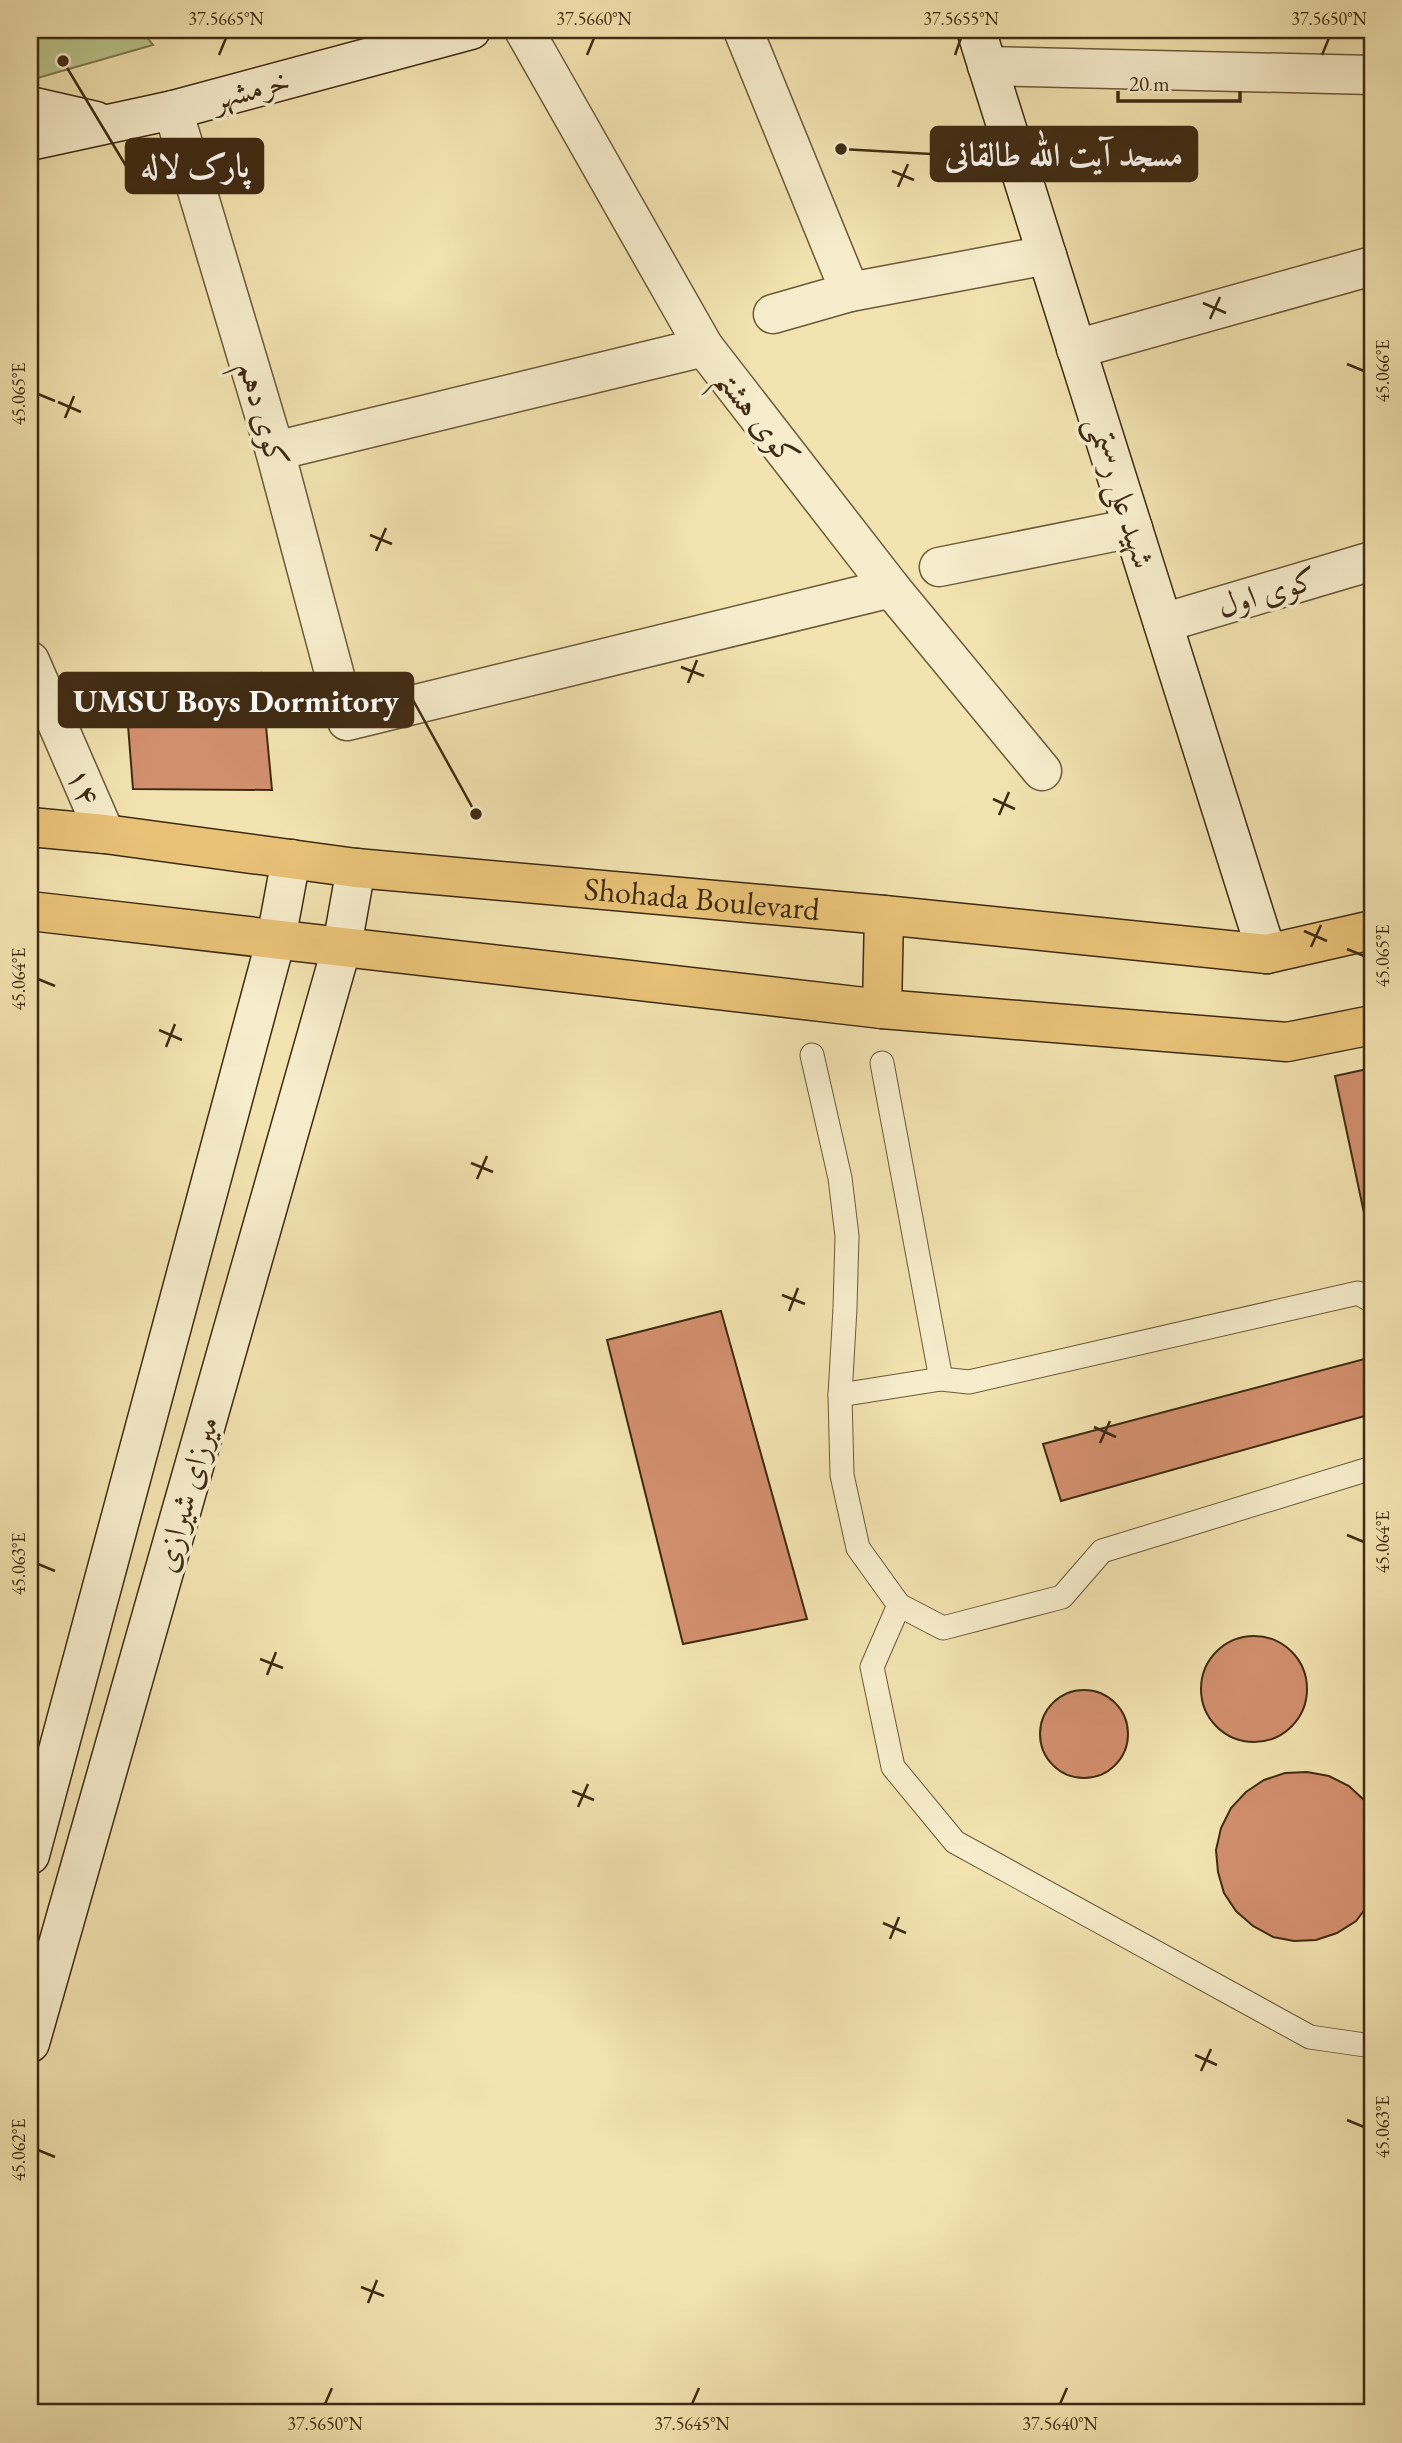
<svg xmlns="http://www.w3.org/2000/svg" width="1402" height="2443" viewBox="0 0 1402 2443" font-family="'EB Garamond',Amiri,serif">
<style>
.green{fill:#bac48b;stroke:#7c784f;stroke-width:2}
.building{fill:#d28f6e;stroke:#3f2b13;stroke-width:2}
.lines{fill:none;stroke-linecap:round;stroke-linejoin:round}
.service-casing{stroke:#6c593a;stroke-width:25}
.minor-casing{stroke:#6c593a;stroke-width:41}
.secondary-casing{stroke:#3f2b13;stroke-width:41}
.primary-casing{stroke:#3f2b13;stroke-width:41}
.service{stroke:#f7edcc;stroke-width:23}
.minor{stroke:#f7edcc;stroke-width:38}
.secondary{stroke:#f7edcc;stroke-width:38}
.primary{stroke:#e9c278;stroke-width:38}
.ticks{fill:none;stroke:#3f2b13;stroke-width:2.5}
.labels{text-anchor:middle;stroke-width:7;stroke-linejoin:round;paint-order:stroke}
.street-label{font-size:32px;fill:#3f2b13;stroke:#f7edcc}
.leader{fill:none;stroke:#3f2b13;stroke-width:2.5}
.callout-dot{fill:#3f2b13;stroke:#f7edcc;stroke-width:2.5}
.callout{fill:#3f2b13;stroke:#3f2b13;stroke-width:2.5}
.callout-label{font-size:33px;text-anchor:middle;font-weight:bold;fill:#fff}
.neatline{fill:none;stroke:#3f2b13;stroke-width:2.5}
.ticks-label{font-size:18px;text-anchor:middle;fill:#3f2b13}
</style>
<rect width="100%" height="100%" fill="#f2e3b0"/>
<filter id="stains"><feTurbulence type="fractalNoise" baseFrequency=".00286" numOctaves="4"/><feColorMatrix values="0 0 0 0 .2 0 0 0 0 .09 0 0 0 0 .02 0 0 0 .5 -.17"/></filter>
<radialGradient id="worn" r=".72"><stop offset=".6" stop-color="#630" stop-opacity="0"/><stop offset="1" stop-color="#630" stop-opacity=".3"/></radialGradient>
<polygon class="green" points="30,30 141,30 153,45 34,79 30,77"/>
<g class="building">
<polygon points="261,673 272,790 133,789 126,700"/>
<polygon points="1372,1068 1372,1211 1364,1213 1335,1076"/>
<polygon points="721,1311 807,1619 683,1644 607,1340"/>
<polygon points="1372,1357 1372,1414 1061,1501 1043,1444"/>
<polygon points="1372,1623 1372,1669 1366,1655 1365,1640"/>
<circle cx="1254" cy="1689" r="53"/>
<circle cx="1084" cy="1734" r="44"/>
<polygon points="1307,1772 1329,1776 1349,1786 1365,1801 1372,1812 1372,1900 1356,1921 1337,1933 1316,1940 1294,1941 1273,1937 1253,1926 1236,1911 1224,1893 1218,1872 1216,1850 1221,1828 1231,1808 1246,1792 1264,1780 1285,1773"/>
</g>
<g class="lines">
<g class="service-casing">
<g id="service">
<polyline points="812,1055 840,1178 847,1236 845,1308 840,1395 842,1475 858,1548 899,1605 943,1628 1062,1597 1102,1551 1372,1468"/>
<polyline points="882,1063 941,1379 969,1382 1358,1293 1372,1301"/>
<polyline points="840,1395 941,1379"/>
<polyline points="899,1605 872,1667 893,1767 955,1842 1310,2037 1372,2046"/>
</g>
</g>
<g class="minor-casing">
<g id="minor">
<polyline points="524,30 704,347 891,588 1042,771"/>
<polyline points="743,30 850,292"/>
<polyline points="987,66 1372,75"/>
<polyline points="173,110 275,451 347,721 891,588"/>
<polyline points="773,314 850,292 1047,255"/>
<polyline points="1076,349 1372,266"/>
<polyline points="275,451 704,347"/>
<polyline points="939,567 1133,528"/>
<polyline points="1163,623 1372,561"/>
<polyline points="30,661 105,834"/>
</g>
</g>
<g class="secondary-casing">
<g id="secondary">
<polyline points="976,30 1267,954"/>
<polyline points="30,106 96,121"/>
<polyline points="30,141 173,110 471,30"/>
<polyline points="30,1855 276,939 291,859"/>
<polyline points="30,2043 342,946 356,868"/>
</g>
</g>
<g class="primary-casing">
<g id="primary">
<path id="s1" d="M30,827L105,834L356,868L884,915L1267,954L1372,930"/>
<polyline points="30,911 882,1009 1287,1042 1372,1025"/>
<polyline points="882,1009 884,915"/>
</g>
</g>
<use href="#service" class="service"/>
<use href="#minor" class="minor"/>
<use href="#secondary" class="secondary"/>
<use href="#primary" class="primary"/>
</g>
<path class="ticks" d="M219,55L226,38M587,55L594,38M955,55L961,38M1322,55L1329,38M892,171L914,180M898,187L908,164M1203,303L1226,313M1210,319L1220,297M1347,364L1364,371M38,394L55,401M58,402L81,412M65,418L74,396M370,535L392,544M376,551L386,528M681,667L704,676M688,683L697,660M993,799L1015,809M999,815L1009,792M1304,931L1327,941M1311,947L1321,925M1347,949L1364,956M38,979L55,986M159,1030L182,1040M166,1047L175,1024M471,1163L493,1172M477,1179L487,1156M782,1295L805,1304M789,1311L798,1288M1094,1427L1116,1437M1100,1443L1110,1421M1347,1535L1364,1542M38,1564L55,1571M260,1659L283,1668M267,1675L276,1652M572,1791L594,1800M578,1807L588,1784M883,1923L906,1933M890,1939L899,1917M1195,2055L1217,2065M1201,2071L1211,2049M1347,2120L1364,2127M38,2150L55,2157M361,2287L384,2296M368,2303L377,2280M325,2404L332,2388M692,2404L699,2388M1060,2404L1067,2388"/>
<g class="labels">
<g class="street-label">
<text transform="translate(251 89) rotate(-15)" y="11">خرمشهر</text>
<text transform="translate(264 414) rotate(74)" y="11">کوی دهم</text>
<text transform="translate(758 417) rotate(52)" y="11">کوی هشتم</text>
<text transform="translate(1121 492) rotate(72)" y="11">شهید علی رستمی</text>
<text transform="translate(1267 592) rotate(-17)" y="11">کوی اول</text>
<text transform="translate(84 786) rotate(67)" y="11">۱۴</text>
<text dy="11" stroke="none"><textPath href="#s1" startOffset="676">Shohada Boulevard</textPath></text>
<text transform="translate(186 1494) rotate(-74)" y="11">میرزای شیرازی</text>
</g>
</g>
<path class="leader" d="M841 149L931 154M63 61L126 166M476 814L413 700"/>
<g class="callout-dot">
<circle cx="841" cy="149" r="7"/>
<circle cx="63" cy="61" r="7"/>
<circle cx="476" cy="814" r="7"/>
</g>
<g class="callout">
<rect x="931" y="127" width="266" height="54" rx="7"/>
<rect x="126" y="139" width="137" height="54" rx="7"/>
<rect x="59" y="673" width="354" height="54" rx="7"/>
</g>
<g class="callout-label">
<text x="1064" y="166">مسجد آیت الله طالقانی</text>
<text x="195" y="177">پارک لاله</text>
<text x="236" y="712">UMSU Boys Dormitory</text>
</g>
<rect width="1402" height="2443" fill="none" stroke="#f2e3b0" stroke-width="77"/>
<path d="M1118 91v10h122v-10" fill="none" stroke="#3f2b13" stroke-width="3.5"/>
<text x="1129" y="91" font-size="21" fill="#3f2b13" stroke="#f7edcc" stroke-width="5" paint-order="stroke">20 m</text>
<rect x="38" y="38" width="1326" height="2366" class="neatline"/>
<g class="ticks-label">
<text x="226" y="25">37.5665°N</text>
<text x="594" y="25">37.5660°N</text>
<text x="961" y="25">37.5655°N</text>
<text x="1329" y="25">37.5650°N</text>
<text transform="translate(1383 371) rotate(-90)" y="6">45.066°E</text>
<text transform="translate(19 394) rotate(-90)" y="6">45.065°E</text>
<text transform="translate(1383 956) rotate(-90)" y="6">45.065°E</text>
<text transform="translate(19 979) rotate(-90)" y="6">45.064°E</text>
<text transform="translate(1383 1542) rotate(-90)" y="6">45.064°E</text>
<text transform="translate(19 1564) rotate(-90)" y="6">45.063°E</text>
<text transform="translate(1383 2127) rotate(-90)" y="6">45.063°E</text>
<text transform="translate(19 2150) rotate(-90)" y="6">45.062°E</text>
<text x="325" y="2430">37.5650°N</text>
<text x="692" y="2430">37.5645°N</text>
<text x="1060" y="2430">37.5640°N</text>
</g>
<rect width="100%" height="100%" filter="url(#stains)"/>
<rect width="100%" height="100%" fill="url(#worn)"/>
</svg>
